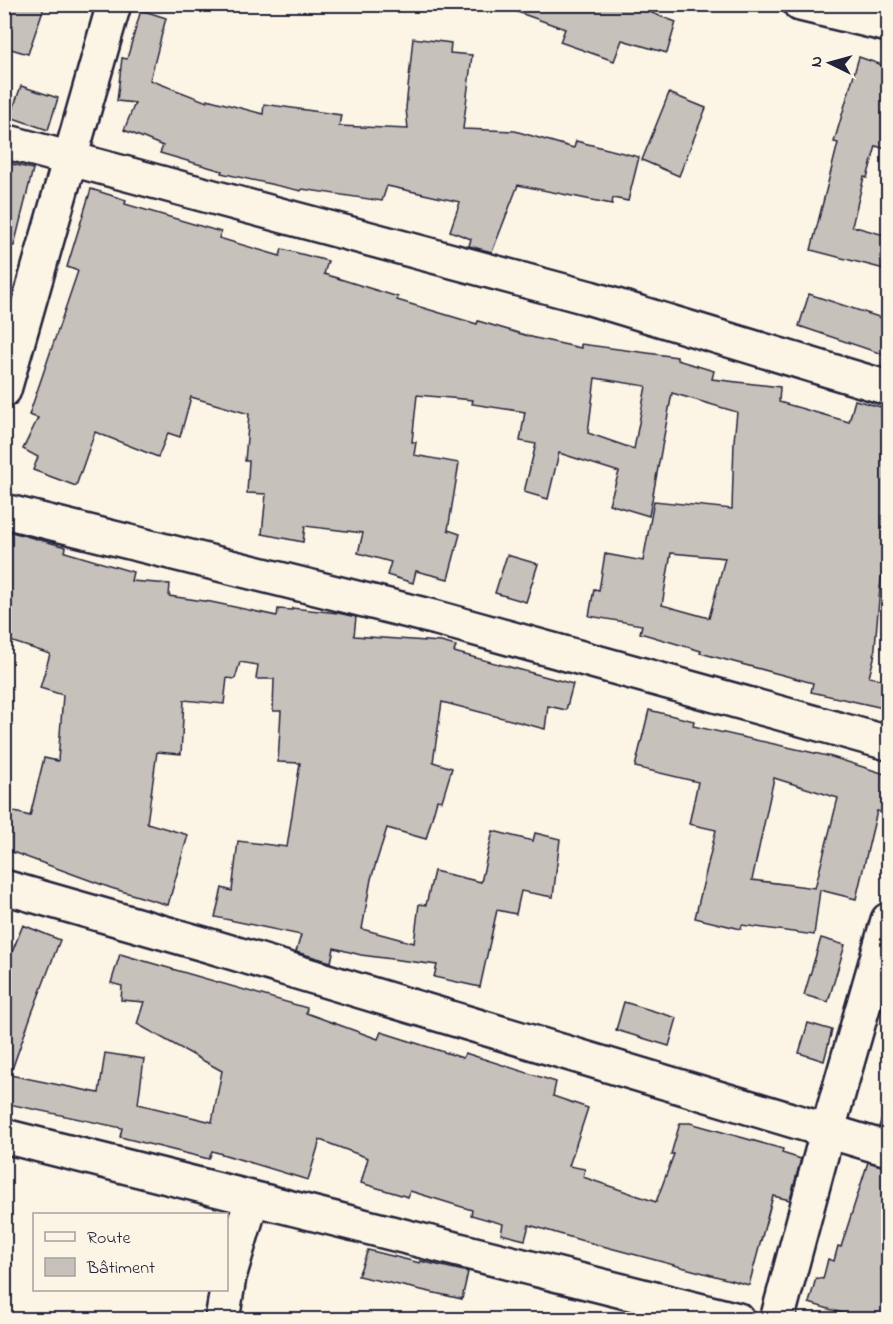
<svg xmlns="http://www.w3.org/2000/svg" width="893" height="1324" viewBox="0 0 893 1324" font-family="'Indie Flower',sans-serif">
<style>
.building{fill:#c6c1bb;stroke:#22223b;stroke-width:1.5;fill-rule:evenodd}
.lines{fill:none;stroke-linecap:round;stroke-linejoin:round}
.street-casing{stroke:#22223b;stroke-width:38}
.secondary-casing{stroke:#22223b;stroke-width:38}
.street{stroke:#fcf5e5;stroke-width:33}
.secondary{stroke:#fcf5e5;stroke-width:33}
</style>
<rect width="100%" height="100%" fill="#fcf5e5"/>
<filter id="ink" filterUnits="userSpaceOnUse"><feTurbulence type="fractalNoise" baseFrequency=".0167" numOctaves="2"/><feDisplacementMap in="SourceGraphic" scale="12" xChannelSelector="R" yChannelSelector="G"/><feConvolveMatrix kernelMatrix="1 2 1 2 8 2 1 2 1" color-interpolation-filters="sRGB"/></filter>
<g filter="url(#ink)">
<g class="building">
<polygon points="4,4 45,4 28,54 4,47"/>
<polygon points="507,4 628,4 676,22 667,53 622,40 614,61 560,42 565,29 506,8"/>
<polygon points="141,10 166,18 150,80 207,102 207,99 263,114 264,104 341,115 339,126 408,129 406,108 413,38 451,43 450,53 472,55 463,129 515,131 574,148 576,141 639,157 628,201 613,198 612,204 518,185 492,252 469,246 471,239 450,231 460,202 387,186 382,201 302,189 301,191 221,173 222,171 160,153 163,146 124,130 135,103 117,101 122,58 127,59"/>
<polygon points="859,57 888,67 888,150 876,146 867,178 864,177 852,226 888,236 888,270 811,250 838,143 834,142"/>
<polygon points="21,86 58,98 48,130 10,117"/>
<polygon points="669,93 706,108 679,176 642,160"/>
<polygon points="4,162 33,169 14,246 4,245"/>
<path d="M91,189L126,200L125,204L221,232L219,238L280,256L282,249L328,261L324,274L398,297L397,300L477,324L478,321L535,338L581,348V344L677,357V360L714,371L712,379L780,387L779,402L849,422L855,400L888,409V535L880,588L874,658L869,677L888,681V709L811,692L813,683L700,653L701,651L640,633L642,625L589,616L594,589L599,590L605,554L643,561L654,501L732,509L734,441L737,412L672,393L649,516L609,504L619,472L559,453L548,499L524,492L536,444L520,441L525,412L472,404L473,400L417,395L412,442H416L414,455L459,463L448,530L460,534L448,579L416,571L413,583L387,575L391,562L358,553L363,533L305,526L303,542L262,534L266,494L247,493L249,461H245L249,414L191,397L180,437L168,433L158,457L95,432L76,486L33,470L38,457L23,449L38,418L29,415L78,271L67,267ZM595,378L646,386L634,449L588,433ZM671,553L725,558L709,618L662,605Z"/>
<polygon points="809,294 888,320 888,356 799,326"/>
<polygon points="4,530 66,547 65,552 133,572 131,581 170,584 169,596 211,602 277,616 278,609 292,610 292,608 338,613 356,617 354,636 441,642 456,646 454,652 573,684 566,710 548,706 545,729 442,702 433,762 452,768 442,801 437,800 426,839 387,828 371,879 362,929 414,943 419,904 426,905 434,871 481,882 493,831 533,841 535,833 560,839 553,897 521,891 516,914 497,910 480,987 434,977 437,965 361,955 334,948 331,962 296,952 301,935 215,917 222,888 232,891 238,841 287,847 300,763 278,762 281,711 273,711 274,679 256,679 258,665 240,662 235,679 227,678 224,704 184,700 181,754 157,752 147,823 188,835 168,905 111,888 4,849 4,809 30,816 44,758 58,761 63,695 40,688 50,654 4,639"/>
<polygon points="507,555 538,564 526,602 495,593"/>
<path d="M649,710L694,721L693,726L832,757L888,775V814L877,811L856,899L820,890L814,935L742,925L741,929L695,918L716,830L689,824L698,782L635,767ZM774,778L838,798L815,888L752,880Z"/>
<polygon points="23,925 60,940 32,1013 10,1075 99,1093 105,1053 144,1059 138,1104 212,1122 222,1071 137,1024 144,1002 121,1000 122,986 111,983 120,954 307,1008 306,1013 378,1039 381,1032 463,1058 465,1053 556,1082 553,1096 588,1108 569,1166 585,1169 583,1177 656,1202 674,1154 671,1154 680,1123 690,1123 783,1149 782,1153 801,1159 790,1200 773,1196 749,1285 580,1240 529,1225 525,1240 501,1234 503,1224 471,1215 472,1210 410,1191 408,1197 361,1183 368,1158 320,1140 308,1180 212,1151 209,1159 120,1137 122,1128 4,1103 4,972"/>
<polygon points="821,938 845,945 828,1002 804,995"/>
<polygon points="624,1002 677,1018 669,1046 616,1030"/>
<polygon points="808,1023 832,1030 824,1061 799,1053"/>
<polygon points="883,1114 888,1115 888,1130 879,1127"/>
<polygon points="868,1162 888,1167 888,1320 865,1320 809,1303 816,1278 823,1279 828,1259 834,1261 838,1246 841,1247"/>
<polygon points="368,1250 420,1263 420,1261 468,1272 462,1299 358,1276"/>
</g>
<g class="lines">
<g class="street-casing">
<g id="street">
<polyline points="800,4 888,25"/>
<polyline points="4,141 590,298 888,388"/>
<polyline points="4,390 114,4"/>
<polyline points="4,511 437,618 888,743"/>
<polyline points="4,887 207,945 888,1149"/>
<polyline points="4,1136 738,1320"/>
<polyline points="222,1320 229,1277 252,1199"/>
</g>
</g>
<g class="secondary-casing">
<polyline id="secondary" points="777,1320 828,1129 888,920"/>
</g>
<use href="#street" class="street"/>
<use href="#secondary" class="secondary"/>
</g>
</g>
<rect width="893" height="1324" fill="none" stroke="#fcf5e5" stroke-width="24"/>
<rect x="12" y="12" width="869" height="1300" fill="none" stroke="#22223b" stroke-width="2" filter="url(#ink)"/>
<rect x="33" y="1213" width="195" height="78" fill="#fcf5e5" stroke="#a5a1a1" stroke-width="1.5"/>
<rect x="45" y="1232" width="30" height="9" fill="#fcf5e5" stroke="#a5a1a1" stroke-width="1.5"/>
<text x="87" y="1243" font-size="18" fill="#22223b">Route</text>
<rect x="45" y="1258" width="30" height="18" fill="#c6c1bb" stroke="#a5a1a1" stroke-width="1.5"/>
<text x="87" y="1273" font-size="18" fill="#22223b">Bâtiment</text>
<g transform="translate(830 63) rotate(275)" stroke="#fcf5e5" stroke-width="4.5" paint-order="stroke">
<path d="M0-4.5L10 22L0 15L-10 22Z" fill="#22223b"/>
<text y="-9" font-size="16" font-weight="bold" text-anchor="middle" fill="#22223b">N</text>
</g>
</svg>
